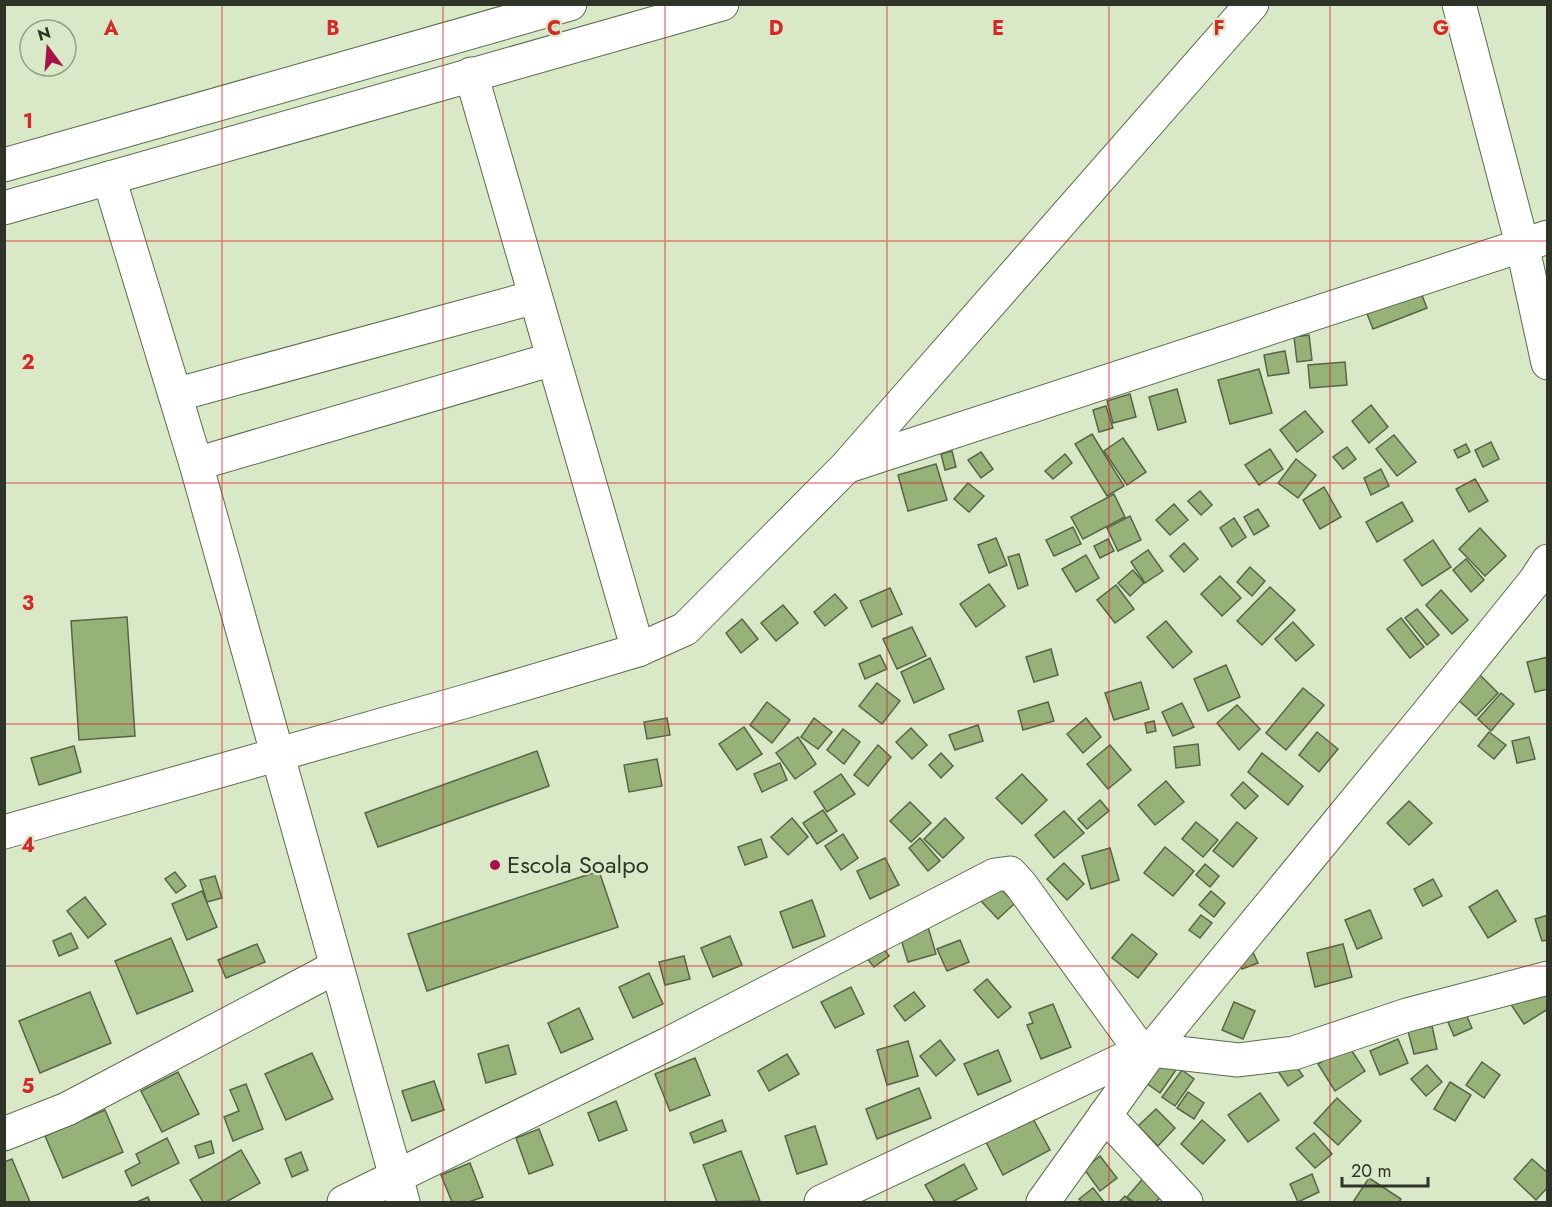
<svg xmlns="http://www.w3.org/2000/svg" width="1552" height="1207" viewBox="0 0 1552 1207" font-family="Jost,sans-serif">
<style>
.building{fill:#96b278;stroke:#576547;stroke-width:1.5}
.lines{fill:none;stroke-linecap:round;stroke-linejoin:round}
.minor-casing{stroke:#5b6a4c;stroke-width:35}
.minor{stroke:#fff;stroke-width:33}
.grid{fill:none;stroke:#d62828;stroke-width:1.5;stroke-opacity:0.55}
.poi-dot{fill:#a71247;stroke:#d9e9c7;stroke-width:2}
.labels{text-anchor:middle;stroke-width:4.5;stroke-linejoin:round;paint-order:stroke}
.poi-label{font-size:24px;fill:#2e3427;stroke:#d9e9c7;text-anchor:start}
.grid-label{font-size:20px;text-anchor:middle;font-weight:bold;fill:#d62828;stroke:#d9e9c7;stroke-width:4.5;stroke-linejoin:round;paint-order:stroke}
</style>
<rect width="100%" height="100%" fill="#d9e9c7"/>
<g class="building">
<polygon points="1418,285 1427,308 1373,329 1364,306"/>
<polygon points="1309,335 1312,360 1297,362 1294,337"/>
<polygon points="1285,351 1289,373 1268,376 1264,355"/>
<polygon points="1345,362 1347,385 1310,388 1308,365"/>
<polygon points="1259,369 1272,413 1230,424 1218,380"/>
<polygon points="1177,389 1186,422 1158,430 1149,397"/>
<polygon points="1130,394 1136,417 1113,423 1107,401"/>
<polygon points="1371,405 1388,427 1369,443 1352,421"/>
<polygon points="1106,406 1113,428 1099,432 1093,410"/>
<polygon points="1305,411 1323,432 1297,452 1280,430"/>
<polygon points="1092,434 1124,486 1107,496 1075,444"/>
<polygon points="1394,435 1416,462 1397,476 1376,449"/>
<polygon points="1123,438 1146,472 1127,485 1104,451"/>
<polygon points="1491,442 1499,459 1483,467 1475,450"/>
<polygon points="1466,444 1470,452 1458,458 1454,450"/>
<polygon points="1347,447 1356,459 1343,469 1333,457"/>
<polygon points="1270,449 1283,469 1259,485 1245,465"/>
<polygon points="952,451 956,467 945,470 941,454"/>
<polygon points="981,452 993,469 981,478 968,460"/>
<polygon points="1065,454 1072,463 1053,479 1045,471"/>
<polygon points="1296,459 1316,475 1298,498 1278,483"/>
<polygon points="936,464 947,500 908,511 898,475"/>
<polygon points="1381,469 1389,486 1371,495 1364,478"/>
<polygon points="1475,479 1488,501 1469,512 1456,489"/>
<polygon points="968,483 984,496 969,512 954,499"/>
<polygon points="1324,487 1341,517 1320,529 1303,500"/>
<polygon points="1200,491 1212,505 1201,515 1188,501"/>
<polygon points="1114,494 1125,517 1083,539 1071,517"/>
<polygon points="1402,502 1413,521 1377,542 1366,522"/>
<polygon points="1174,504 1188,520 1170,535 1156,520"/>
<polygon points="1258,509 1269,526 1254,535 1244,517"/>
<polygon points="1130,516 1141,540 1118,551 1107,528"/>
<polygon points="1234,518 1246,537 1232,547 1220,528"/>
<polygon points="1073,527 1081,544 1054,556 1046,540"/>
<polygon points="1480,528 1506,556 1485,576 1459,549"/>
<polygon points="996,538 1007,565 989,573 978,545"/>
<polygon points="1108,539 1114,551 1100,558 1094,546"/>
<polygon points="1433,540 1451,567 1422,586 1404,560"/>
<polygon points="1184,543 1198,559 1184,572 1170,556"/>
<polygon points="1148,550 1163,571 1145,583 1131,562"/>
<polygon points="1019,554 1028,585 1018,589 1008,557"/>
<polygon points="1086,555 1099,578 1076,592 1062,569"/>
<polygon points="1466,559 1484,580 1471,592 1453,570"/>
<polygon points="1250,567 1265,581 1252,596 1237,582"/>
<polygon points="1133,570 1144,583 1130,596 1118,583"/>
<polygon points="1220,576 1241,598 1222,616 1201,594"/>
<polygon points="989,584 1005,606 976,627 960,604"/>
<polygon points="1116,585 1134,609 1115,623 1097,600"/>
<polygon points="1270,587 1295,610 1262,645 1237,621"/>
<polygon points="890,588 902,614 872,627 860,601"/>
<polygon points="1441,590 1468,620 1452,634 1426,605"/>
<polygon points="835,594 847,608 825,626 814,612"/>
<polygon points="783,605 798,623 776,641 761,623"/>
<polygon points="1417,609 1439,635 1427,645 1405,618"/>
<polygon points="127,617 135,736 79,740 71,621"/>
<polygon points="1401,618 1424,647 1410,658 1387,629"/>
<polygon points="742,619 758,639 741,653 726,633"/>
<polygon points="1166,621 1192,652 1173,668 1147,637"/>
<polygon points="1293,622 1314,645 1296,661 1275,639"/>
<polygon points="912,627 926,656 897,669 883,639"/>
<polygon points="1051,649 1058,675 1034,682 1026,657"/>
<polygon points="880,655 887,669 865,679 859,664"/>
<polygon points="1548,657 1548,689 1535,692 1527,662"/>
<polygon points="930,658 944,689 914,703 901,672"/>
<polygon points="1226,665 1240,697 1208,711 1194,679"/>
<polygon points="1480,675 1498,693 1476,716 1457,699"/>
<polygon points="1141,682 1149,709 1114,720 1105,693"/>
<polygon points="877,683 900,701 882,724 859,706"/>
<polygon points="1303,688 1324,705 1286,750 1266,733"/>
<polygon points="1501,693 1514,704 1491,731 1478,719"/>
<polygon points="767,702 790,720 772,743 750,725"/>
<polygon points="1048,702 1054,721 1023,730 1018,711"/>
<polygon points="1182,703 1194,727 1173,736 1162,712"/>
<polygon points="1237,705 1260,729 1239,750 1217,723"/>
<polygon points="667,718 670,735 647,739 644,722"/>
<polygon points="814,718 832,732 818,749 801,737"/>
<polygon points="1086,718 1101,737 1083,753 1067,734"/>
<polygon points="1154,721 1156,731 1147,733 1145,723"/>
<polygon points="978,725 983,741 955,750 949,735"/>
<polygon points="744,727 762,754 737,770 719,744"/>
<polygon points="911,728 927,745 912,759 896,742"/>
<polygon points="843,729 860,742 844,764 827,750"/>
<polygon points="1317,732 1338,749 1319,772 1299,755"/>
<polygon points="1489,732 1506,745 1494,759 1478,746"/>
<polygon points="798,737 816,764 795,779 776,753"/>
<polygon points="1529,737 1535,759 1517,763 1512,741"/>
<polygon points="1198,744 1200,765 1176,768 1174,747"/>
<polygon points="878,745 891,757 868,786 854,775"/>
<polygon points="1110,745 1131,770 1108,789 1087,764"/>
<polygon points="74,746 81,772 39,785 31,758"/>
<polygon points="537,751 549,786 378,847 365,813"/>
<polygon points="941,753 953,766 941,778 929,765"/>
<polygon points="1262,753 1303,786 1288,805 1248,772"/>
<polygon points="657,759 662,786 629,792 624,765"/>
<polygon points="780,763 787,780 762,792 754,774"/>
<polygon points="841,774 855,794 827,812 814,792"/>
<polygon points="1022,774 1047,800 1022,824 996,798"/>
<polygon points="1166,781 1184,802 1155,825 1138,805"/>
<polygon points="1243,782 1258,796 1245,809 1231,795"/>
<polygon points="1100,800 1109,811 1087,829 1078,819"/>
<polygon points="1409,801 1432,823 1409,845 1387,823"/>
<polygon points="910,802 931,823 911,842 890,821"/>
<polygon points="823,810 837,831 817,844 803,823"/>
<polygon points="1064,811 1084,833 1054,858 1035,835"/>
<polygon points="792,818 808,837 788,855 771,837"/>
<polygon points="945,818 964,838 943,858 924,839"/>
<polygon points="1196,822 1218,840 1203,857 1182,839"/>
<polygon points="1237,822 1257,838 1233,867 1213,851"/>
<polygon points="843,834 858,858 841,870 825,846"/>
<polygon points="920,838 940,861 928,871 909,848"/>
<polygon points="761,839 767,857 745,865 738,847"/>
<polygon points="1165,847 1194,871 1173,896 1144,873"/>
<polygon points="1110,848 1119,880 1091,889 1082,856"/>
<polygon points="885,858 899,885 870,899 857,871"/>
<polygon points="1064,863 1084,884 1067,900 1047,879"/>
<polygon points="1205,864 1219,876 1210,887 1196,875"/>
<polygon points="599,871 618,927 427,991 408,934"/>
<polygon points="175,872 186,886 176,893 165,879"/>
<polygon points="215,876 222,898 207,902 200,880"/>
<polygon points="1433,879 1442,896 1423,906 1414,889"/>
<polygon points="997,885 1015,903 998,919 980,900"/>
<polygon points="1497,890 1516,921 1488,938 1469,907"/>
<polygon points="202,891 217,927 187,940 172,904"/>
<polygon points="1211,891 1225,903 1214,917 1199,905"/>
<polygon points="85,897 106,924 88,938 67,911"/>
<polygon points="812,900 825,936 793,948 780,912"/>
<polygon points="1370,910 1382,938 1357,949 1345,920"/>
<polygon points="1201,915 1212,923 1200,938 1189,930"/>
<polygon points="1548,915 1548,940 1542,941 1535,919"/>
<polygon points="928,927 936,954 908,962 900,936"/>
<polygon points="71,933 78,948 59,956 53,941"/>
<polygon points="1132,934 1157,954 1138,978 1112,958"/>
<polygon points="730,936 742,965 713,977 701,948"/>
<polygon points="171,938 193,991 137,1014 115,961"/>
<polygon points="960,940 969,962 947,971 937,949"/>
<polygon points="880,943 889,956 874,967 864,955"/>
<polygon points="257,944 265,962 226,978 218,960"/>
<polygon points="1343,944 1352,977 1315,987 1307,953"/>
<polygon points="1252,950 1258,963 1242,969 1237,956"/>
<polygon points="684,956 690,979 665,985 659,962"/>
<polygon points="649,973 663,1004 633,1018 619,987"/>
<polygon points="987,979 1011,1007 998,1018 974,990"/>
<polygon points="851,987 864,1014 835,1028 821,1002"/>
<polygon points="90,992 111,1043 40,1073 19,1021"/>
<polygon points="914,992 925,1006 905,1021 894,1006"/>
<polygon points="1548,994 1548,1009 1524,1024 1510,1003"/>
<polygon points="1234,1002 1255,1011 1243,1039 1222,1030"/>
<polygon points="1053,1004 1071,1047 1041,1059 1027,1025 1033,1023 1029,1013"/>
<polygon points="1462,1005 1472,1028 1454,1036 1444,1013"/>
<polygon points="579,1008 593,1039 561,1053 548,1023"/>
<polygon points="1432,1026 1437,1049 1414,1054 1408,1031"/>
<polygon points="1398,1039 1408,1063 1380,1075 1370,1051"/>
<polygon points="940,1040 955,1060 936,1076 920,1056"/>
<polygon points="908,1041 918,1076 887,1085 877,1050"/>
<polygon points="508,1045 516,1074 486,1083 478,1054"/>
<polygon points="1348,1045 1365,1071 1335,1091 1318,1064"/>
<polygon points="998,1050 1011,1081 978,1095 964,1064"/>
<polygon points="312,1053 333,1099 286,1120 265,1074"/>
<polygon points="787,1054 799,1074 769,1091 758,1071"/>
<polygon points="1160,1055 1178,1067 1160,1093 1142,1080"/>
<polygon points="695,1058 710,1095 670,1111 655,1074"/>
<polygon points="1292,1060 1303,1076 1288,1086 1277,1070"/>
<polygon points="1482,1062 1500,1075 1484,1098 1466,1085"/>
<polygon points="1427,1065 1442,1082 1426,1096 1411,1079"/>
<polygon points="1182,1070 1194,1079 1175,1106 1162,1097"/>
<polygon points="178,1072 199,1114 162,1132 141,1091"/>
<polygon points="434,1081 444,1110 412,1121 402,1091"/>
<polygon points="1450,1082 1471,1095 1455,1121 1434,1109"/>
<polygon points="246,1084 263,1129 233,1141 224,1117 239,1111 230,1090"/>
<polygon points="919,1088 931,1118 877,1139 866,1109"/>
<polygon points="1188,1092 1204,1103 1194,1119 1177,1108"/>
<polygon points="1260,1093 1279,1120 1248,1142 1228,1115"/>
<polygon points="1337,1098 1361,1121 1338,1145 1314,1123"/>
<polygon points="616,1101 627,1130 599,1141 588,1113"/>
<polygon points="1156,1109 1175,1128 1158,1146 1138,1126"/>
<polygon points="105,1110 123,1152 63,1178 45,1136"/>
<polygon points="1032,1117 1050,1150 1003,1175 986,1142"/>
<polygon points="722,1120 726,1131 694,1143 690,1133"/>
<polygon points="1202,1120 1225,1140 1203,1164 1181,1144"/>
<polygon points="815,1126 827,1164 797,1174 785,1136"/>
<polygon points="539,1129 553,1165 529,1174 516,1138"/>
<polygon points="1314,1133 1332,1154 1315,1168 1296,1148"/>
<polygon points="167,1138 179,1163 132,1186 125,1171 140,1163 136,1154"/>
<polygon points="211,1141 214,1153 199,1158 195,1146"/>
<polygon points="241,1150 260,1183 226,1202 203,1202 190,1180"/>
<polygon points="741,1151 760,1201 717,1202 703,1165"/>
<polygon points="301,1152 308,1170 292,1177 285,1159"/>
<polygon points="1100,1156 1117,1178 1100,1191 1084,1169"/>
<polygon points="12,1159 30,1202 4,1202 4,1162"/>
<polygon points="1532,1159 1548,1173 1548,1187 1536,1200 1514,1179"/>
<polygon points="470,1163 483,1197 469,1202 452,1202 441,1175"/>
<polygon points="964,1164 977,1189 952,1202 935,1202 925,1185"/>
<polygon points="1312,1174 1319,1192 1298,1202 1290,1184"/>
<polygon points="1146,1175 1165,1192 1156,1202 1134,1202 1127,1197"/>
<polygon points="1369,1178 1401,1199 1399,1202 1353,1202"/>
<polygon points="1093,1188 1104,1202 1082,1202 1079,1199"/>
<polygon points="1125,1196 1131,1202 1119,1202"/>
<polygon points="148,1197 150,1202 137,1202"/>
</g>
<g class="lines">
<g class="minor-casing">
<g id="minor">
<polyline points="1459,4 1522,244 1548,363"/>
<polyline points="471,74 638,650"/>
<polyline points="4,165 570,4"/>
<polyline points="109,178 196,464 403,1202"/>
<polyline points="4,208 722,4"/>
<polyline points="175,395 535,297"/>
<polyline points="196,464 553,359"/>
<polyline points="848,466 1548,237"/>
<polyline points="4,832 470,700 638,650 685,629 846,467 1252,4"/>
<polyline points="1152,1050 1238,1060 1294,1053 1407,1015 1548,978"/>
<polyline points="1105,1115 1186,1202"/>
<polyline points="4,1134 67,1109 336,967"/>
<polyline points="344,1202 668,1044 995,875 1010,873 1021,885 1141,1051"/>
<polyline points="821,1202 1152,1046"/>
<polyline points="1043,1202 1156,1044 1429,712 1535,581 1548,561"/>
</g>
</g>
<use href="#minor" class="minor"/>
</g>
<path class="grid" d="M222,4V1202M443,4V1202M665,4V1202M887,4V1202M1109,4V1202M1330,4V1202M4,241H1548M4,483H1548M4,724H1548M4,966H1548"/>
<circle class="poi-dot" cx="495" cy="865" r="6"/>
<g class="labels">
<g class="poi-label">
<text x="507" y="873">Escola Soalpo</text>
</g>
</g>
<g class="grid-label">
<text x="111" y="35">A</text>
<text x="333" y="35">B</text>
<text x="554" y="35">C</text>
<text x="776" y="35">D</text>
<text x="998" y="35">E</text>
<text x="1219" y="35">F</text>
<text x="1441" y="35">G</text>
<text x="28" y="128">1</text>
<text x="28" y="369">2</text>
<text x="28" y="610">3</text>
<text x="28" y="852">4</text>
<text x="28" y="1093">5</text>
</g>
<rect width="1552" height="1207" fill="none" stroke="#2e3427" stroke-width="12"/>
<g transform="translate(48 48) rotate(344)"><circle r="28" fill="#d9e9c7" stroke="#95a187" stroke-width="1.5"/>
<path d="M0-4.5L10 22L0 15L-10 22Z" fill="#a71247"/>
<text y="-9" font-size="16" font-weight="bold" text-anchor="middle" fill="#2e3427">N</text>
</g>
<path d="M1342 1177v9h86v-9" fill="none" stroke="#2e3427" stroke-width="3"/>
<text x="1351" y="1177" font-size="18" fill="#2e3427" stroke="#d9e9c7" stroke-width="4.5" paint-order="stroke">20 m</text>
</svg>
